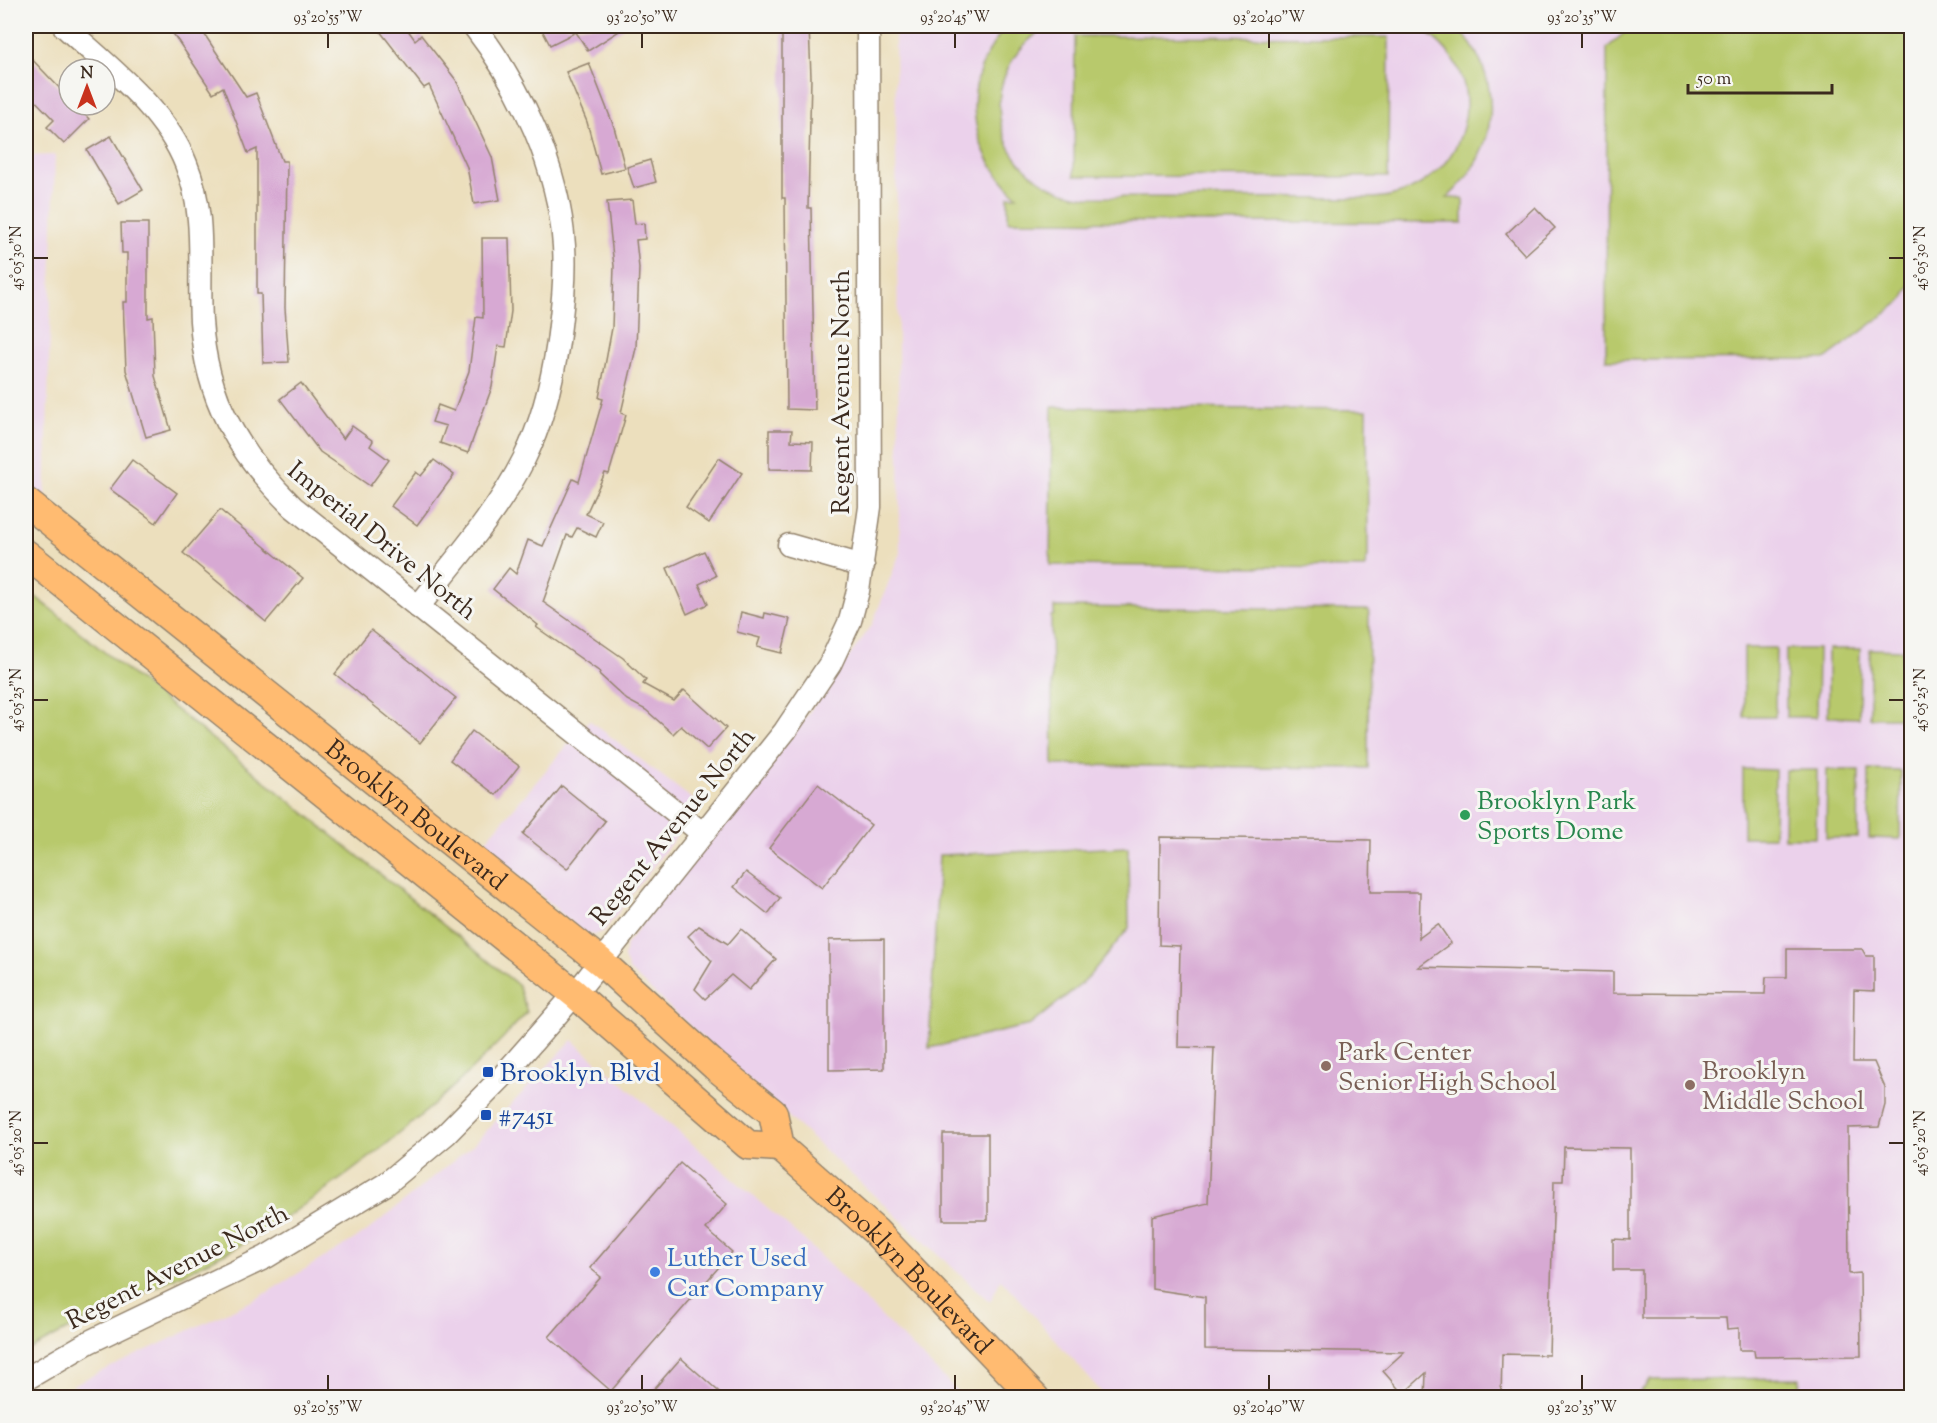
<svg xmlns="http://www.w3.org/2000/svg" width="1937" height="1423" viewBox="0 0 1937 1423" font-family="'Sorts Mill Goudy',serif">
<style>
.built{fill:#ebd1eb}
.green{fill:#b8c96c;stroke:#7a7a45;stroke-width:1.5}
.building{fill:#d7a9d3}
.lines{fill:none;stroke-linecap:round;stroke-linejoin:round}
.minor-casing{stroke:#94846e;stroke-width:25}
.major-casing{stroke:#94846e;stroke-width:31}
.minor{stroke:#fff;stroke-width:22}
.major{stroke:#ffbb71;stroke-width:28}
.ticks{fill:none;stroke:#3b2a1e;stroke-width:2}
.leisure-dot{fill:#2e9e5b;stroke:#f6f6f2;stroke-width:2}
.education-dot{fill:#8d6e63;stroke:#f6f6f2;stroke-width:2}
.transit-dot{fill:#1a4fb4;stroke:#f6f6f2;stroke-width:2}
.shop-dot{fill:#3f7fe0;stroke:#f6f6f2;stroke-width:2}
.labels{text-anchor:middle;stroke-width:6;stroke-linejoin:round;paint-order:stroke}
.street-label{font-size:26px;fill:#3b2a1e;stroke:#f6f6f2}
.leisure-label{font-size:26px;fill:#27864d;stroke:#f6f6f2;text-anchor:start}
.education-label{font-size:26px;fill:#785e54;stroke:#f6f6f2;text-anchor:start}
.transit-label{font-size:26px;fill:#164399;stroke:#f6f6f2;text-anchor:start}
.shop-label{font-size:26px;fill:#366cbe;stroke:#f6f6f2;text-anchor:start}
.neatline{fill:none;stroke:#3b2a1e;stroke-width:2}
.ticks-label{font-size:15px;text-anchor:middle;fill:#3b2a1e}
</style>
<rect width="100%" height="100%" fill="#f6f6f2"/>
<filter id="ink" filterUnits="userSpaceOnUse"><feTurbulence type="fractalNoise" baseFrequency=".0167" numOctaves="2"/><feDisplacementMap in="SourceGraphic" scale="12" xChannelSelector="R" yChannelSelector="G"/><feConvolveMatrix kernelMatrix="1 2 1 2 8 2 1 2 1" color-interpolation-filters="sRGB"/></filter>
<filter id="wash" filterUnits="userSpaceOnUse"><feTurbulence type="fractalNoise" baseFrequency=".008" numOctaves="4" result="noise"/><feDisplacementMap in="SourceGraphic" scale="24" xChannelSelector="R" yChannelSelector="G"/><feGaussianBlur stdDeviation="1.35" result="paint"/><feColorMatrix in="noise" values="0 0 0 0 0 0 0 0 0 0 0 0 0 0 0 0 0 1.4 0 .05"/><feComposite in="paint" operator="in"/></filter>
<g filter="url(#wash)">
<rect width="100%" height="100%" fill="#ecdfbd"/>
<g class="built">
<polygon points="895,26 1911,26 1911,1397 1106,1397 1001,1279 990,1302 629,970 624,958 626,944 797,729 872,625 900,553"/>
<polygon points="55,155 45,504 26,488 26,156"/>
<polygon points="589,720 700,805 604,931 594,935 582,932 483,844"/>
<polygon points="572,1040 804,1240 963,1397 90,1398 72,1385 258,1298 366,1232 473,1145"/>
</g>
<g class="green">
<path d="M1007,26H1048C965,76 994,188 1089,197L1374,198C1470,192 1503,69 1414,26H1457C1505,80 1501,149 1447,198H1463V223L1008,221V196H1017C965,147 959,80 1007,26Z"/>
<polygon points="1632,26 1911,26 1912,281 1903,300 1825,359 1606,360 1607,48"/>
<polygon points="1075,36 1389,37 1388,177 1074,176"/>
<polygon points="1052,407 1367,410 1368,558 1366,559 1365,568 1050,565"/>
<path d="M26,589L518,985L527,1012C465,1081 395,1142 318,1195C296,1210 274,1227 250,1240C176,1280 98,1311 26,1352Z"/>
<polygon points="1054,607 1369,610 1368,768 1053,765 1051,616 1054,615"/>
<polygon points="1744,648 1776,648 1775,717 1744,717"/>
<polygon points="1786,649 1818,649 1817,717 1786,717"/>
<polygon points="1828,649 1860,649 1859,718 1828,717"/>
<polygon points="1870,649 1902,650 1901,718 1870,718"/>
<polygon points="1743,769 1775,770 1774,837 1743,837"/>
<polygon points="1785,770 1817,770 1816,838 1784,838"/>
<polygon points="1827,770 1859,770 1858,838 1826,838"/>
<polygon points="1869,770 1901,771 1900,839 1869,838"/>
<polygon points="1128,847 1129,928 1085,981 1030,1025 929,1048 939,855"/>
<polygon points="1800,1378 1798,1397 1639,1397 1639,1393 1651,1380"/>
</g>
<g id="blocks">
<g class="building">
<polygon points="168,26 199,26 246,97 256,93 282,161 287,161 285,308 289,362 263,363 261,294 257,294 257,149 248,153 223,87 213,93"/>
<polygon points="376,26 405,26 415,40 421,35 456,80 492,157 500,200 474,204 467,167 429,85 424,88"/>
<polygon points="540,26 627,26 588,51 576,32 550,45"/>
<polygon points="782,26 809,26 811,77 808,208 811,208 815,410 787,409 785,198 782,198"/>
<polygon points="26,53 69,98 69,105 76,105 89,119 64,144 47,127 54,120 26,91"/>
<polygon points="589,63 614,127 625,168 601,174 587,122 566,72"/>
<polygon points="111,136 143,190 119,204 87,150"/>
<polygon points="650,160 656,182 634,188 627,167"/>
<polygon points="632,200 635,224 644,223 645,239 636,240 639,268 636,348 621,413 626,415 609,474 605,473 586,514 603,522 596,537 577,528 572,537 567,535 543,602 623,658 646,680 643,684 674,701 684,690 726,728 707,749 681,726 673,734 646,710 627,700 599,674 600,672 536,627 538,625 493,589 509,568 516,574 528,540 543,546 573,479 579,482 603,399 599,398 612,328 614,266 607,202"/>
<polygon points="1535,207 1555,228 1525,255 1506,234"/>
<polygon points="121,223 148,223 148,318 153,317 155,376 171,430 146,437 126,370 123,302 127,302 127,253 122,253"/>
<polygon points="482,238 509,238 511,311 506,347 498,346 492,387 468,453 440,443 446,426 432,422 438,405 454,411 469,371 476,317 483,318"/>
<polygon points="301,383 343,439 352,426 373,441 370,446 389,460 370,486 320,452 280,399"/>
<polygon points="769,430 792,430 791,441 813,442 812,470 769,469"/>
<polygon points="719,458 742,473 709,523 686,507"/>
<polygon points="132,460 177,493 156,523 110,489"/>
<polygon points="434,460 454,475 417,525 391,506 416,472 421,476"/>
<polygon points="220,510 303,578 266,622 183,553"/>
<polygon points="704,551 716,576 699,584 708,604 687,614 667,568"/>
<polygon points="741,612 764,618 765,613 790,619 782,653 757,647 760,638 737,632"/>
<polygon points="371,630 456,698 420,743 335,674"/>
<polygon points="472,731 519,766 496,795 450,760"/>
<polygon points="818,784 871,825 822,888 769,848"/>
<polygon points="562,786 605,821 567,869 523,834"/>
<polygon points="1160,837 1371,840 1370,892 1420,892 1419,938 1438,924 1451,943 1418,967 1613,972 1613,993 1765,994 1766,977 1787,977 1787,949 1862,949 1866,956 1874,956 1874,991 1854,990 1853,1062 1874,1062 1885,1088 1885,1105 1879,1127 1848,1128 1849,1274 1860,1273 1861,1356 1755,1357 1754,1350 1739,1350 1739,1328 1727,1329 1726,1318 1642,1318 1642,1270 1613,1270 1613,1239 1630,1240 1630,1148 1564,1147 1563,1181 1554,1181 1549,1355 1502,1354 1501,1398 1425,1398 1426,1373 1403,1394 1383,1371 1404,1352 1205,1349 1205,1297 1152,1289 1152,1216 1208,1203 1214,1048 1178,1047 1180,946 1159,945"/>
<polygon points="746,872 780,898 768,914 734,887"/>
<polygon points="699,926 728,944 741,929 776,959 749,990 731,975 705,999 695,989 712,961 688,936"/>
<polygon points="884,939 884,1069 829,1070 829,940"/>
<rect x="943" y="1134" width="45" height="86"/>
<polygon points="680,1163 727,1204 706,1229 732,1252 611,1391 549,1337 601,1277 590,1268"/>
<polygon points="681,1358 726,1398 646,1398"/>
</g>
</g>
</g>
<g filter="url(#ink)">
<use href="#blocks" fill-opacity="0" stroke="#94846e" stroke-width="1.5"/>
<g class="lines">
<g class="minor-casing">
<g id="minor">
<path d="M64,26C107,66 164,108 186,164C207,215 198,267 201,321C206,399 238,453 293,507L702,833"/>
<polyline points="789,545 863,566"/>
<path d="M418,607C456,559 497,513 524,459C543,421 552,383 558,342C562,310 566,278 564,246C559,168 521,87 474,26"/>
<polyline points="26,1379 89,1342 266,1257 386,1184 446,1134 501,1078 575,994 785,731 830,664 850,621 858,591 870,507 868,26"/>
</g>
</g>
<g class="major-casing">
<g id="major">
<path id="s1" d="M26,502L601,962L715,1066L773,1113L780,1147L875,1231L1035,1398"/>
<polyline points="26,554 575,994 748,1145 780,1147"/>
</g>
</g>
<use href="#minor" class="minor"/>
<use href="#major" class="major"/>
</g>
</g>
<path class="ticks" d="M328,33V48M642,33V48M955,33V48M1269,33V48M1582,33V48M33,258H48M1889,258H1904M33,700H48M1889,700H1904M33,1143H48M1889,1143H1904M328,1375V1390M642,1375V1390M955,1375V1390M1269,1375V1390M1582,1375V1390"/>
<circle class="leisure-dot" cx="1465" cy="815" r="6"/>
<g class="education-dot">
<circle cx="1326" cy="1066" r="6"/>
<circle cx="1690" cy="1085" r="6"/>
</g>
<g class="transit-dot">
<rect x="482" y="1066" width="12" height="12" rx="3"/>
<rect x="480" y="1109" width="12" height="12" rx="3"/>
</g>
<circle class="shop-dot" cx="655" cy="1272" r="6"/>
<g class="labels">
<g class="street-label">
<text transform="translate(840 392) rotate(-90)" y="9">Regent Avenue North</text>
<text transform="translate(383 540) rotate(39)" y="9">Imperial Drive North</text>
<text dy="9" stroke="none"><textPath href="#s1" startOffset="500">Brooklyn Boulevard</textPath></text>
<text transform="translate(672 826) rotate(-51)" y="9">Regent Avenue North</text>
<text transform="translate(177 1266) rotate(-27)" y="9">Regent Avenue North</text>
<text dy="9" stroke="none"><textPath href="#s1" startOffset="1179">Brooklyn Boulevard</textPath></text>
</g>
<g class="leisure-label">
<text x="1477" y="809">Brooklyn Park<tspan x="1477" dy="30">Sports Dome</tspan></text>
</g>
<g class="education-label">
<text x="1338" y="1060">Park Center<tspan x="1338" dy="30">Senior High School</tspan></text>
<text x="1702" y="1079">Brooklyn<tspan x="1702" dy="30">Middle School</tspan></text>
</g>
<g class="transit-label">
<text x="500" y="1081">Brooklyn Blvd</text>
<text x="498" y="1124">#7451</text>
</g>
<g class="shop-label">
<text x="667" y="1266">Luther Used<tspan x="667" dy="30">Car Company</tspan></text>
</g>
</g>
<rect width="1937" height="1423" fill="none" stroke="#f6f6f2" stroke-width="66"/>
<g transform="translate(87 87)"><circle r="28" fill="#f6f6f2" stroke="#aba49d" stroke-width="1.5"/>
<path d="M0-4.5L10 22L0 15L-10 22Z" fill="#c8321e"/>
<text y="-9" font-size="16" font-weight="bold" text-anchor="middle" fill="#3b2a1e">N</text>
</g>
<path d="M1688 84v9h144v-9" fill="none" stroke="#3b2a1e" stroke-width="3"/>
<text x="1697" y="84" font-size="18" fill="#3b2a1e" stroke="#f6f6f2" stroke-width="4.5" paint-order="stroke">50 m</text>
<rect x="33" y="33" width="1871" height="1357" class="neatline"/>
<g class="ticks-label">
<text x="328" y="22">93°20'55"W</text>
<text x="642" y="22">93°20'50"W</text>
<text x="955" y="22">93°20'45"W</text>
<text x="1269" y="22">93°20'40"W</text>
<text x="1582" y="22">93°20'35"W</text>
<text transform="translate(16 258) rotate(-90)" y="5">45°05'30"N</text>
<text transform="translate(1920 258) rotate(-90)" y="5">45°05'30"N</text>
<text transform="translate(16 700) rotate(-90)" y="5">45°05'25"N</text>
<text transform="translate(1920 700) rotate(-90)" y="5">45°05'25"N</text>
<text transform="translate(16 1143) rotate(-90)" y="5">45°05'20"N</text>
<text transform="translate(1920 1143) rotate(-90)" y="5">45°05'20"N</text>
<text x="328" y="1412">93°20'55"W</text>
<text x="642" y="1412">93°20'50"W</text>
<text x="955" y="1412">93°20'45"W</text>
<text x="1269" y="1412">93°20'40"W</text>
<text x="1582" y="1412">93°20'35"W</text>
</g>
</svg>
